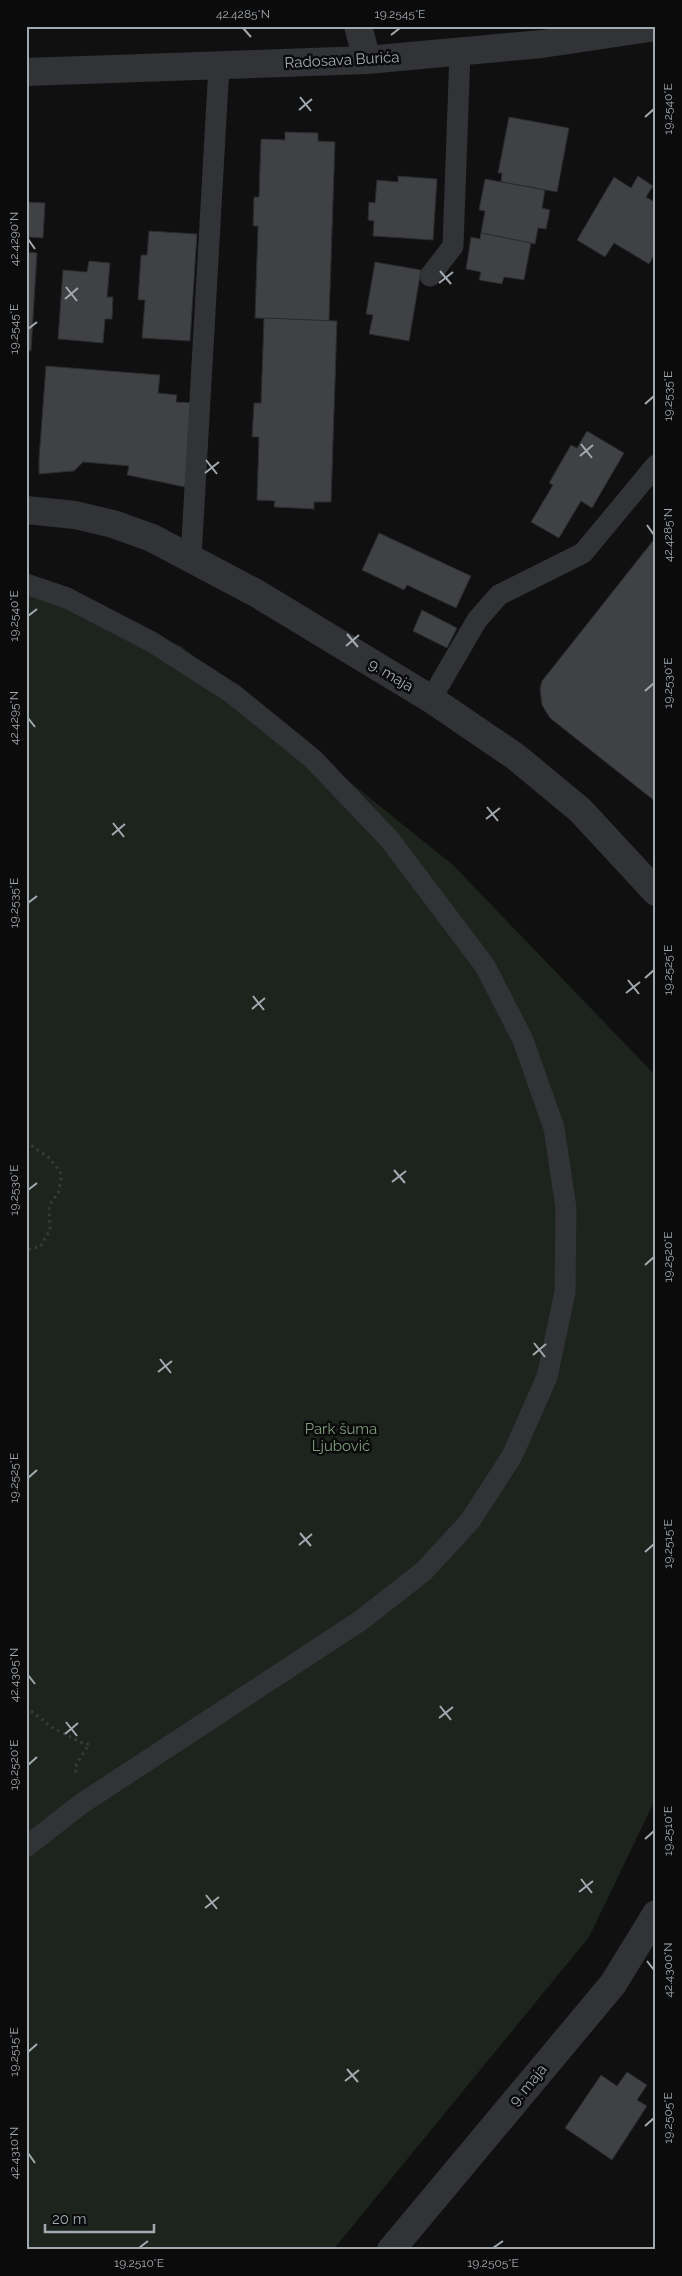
<svg xmlns="http://www.w3.org/2000/svg" width="682" height="2276" viewBox="0 0 682 2276" font-family="Raleway,sans-serif">
<style>
.green{fill:#1d241d}
.building{fill:#3f4144;stroke:#2a2b2d}
.lines{fill:none;stroke-linecap:round;stroke-linejoin:round}
.path{stroke:#373a3d;stroke-width:3;stroke-dasharray:2.5 4;stroke-linecap:butt}
.service{stroke:#313336;stroke-width:21}
.minor{stroke:#313336;stroke-width:28}
.ticks{fill:none;stroke:#a2aab1;stroke-width:2}
.labels{text-anchor:middle;stroke-width:5;stroke-linejoin:round;paint-order:stroke}
.street-label{font-size:15px;fill:#a2aab1;stroke:#0b0b0c}
.park-label{font-size:15px;fill:#7e9c7a;stroke:#0b0b0c}
.neatline{fill:none;stroke:#a2aab1;stroke-width:2}
.ticks-label{font-size:12px;text-anchor:middle;fill:#a2aab1}
</style>
<rect width="100%" height="100%" fill="#101011"/>
<polygon class="green" points="26,590 181,646 453,865 656,1076 656,1798 589,1937 333,2250 26,2250"/>
<g class="building">
<polygon points="509,117 569,128 557,192 501,182 502,173 498,173"/>
<polygon points="285,132 318,133 318,141 335,142 329,321 255,318 258,226 253,226 254,197 259,197 261,139 285,140"/>
<polygon points="398,176 437,179 433,240 373,236 374,221 368,220 369,202 375,203 377,180 398,182"/>
<polygon points="638,176 653,186 646,197 656,203 656,228 653,233 656,234 656,252 649,264 614,243 605,257 577,240 614,177 631,188"/>
<polygon points="485,179 545,190 542,208 550,210 546,229 538,228 535,244 481,233 485,211 479,210"/>
<polygon points="26,202 45,203 43,238 26,237"/>
<polygon points="149,231 197,234 190,341 142,338 145,300 138,300 141,255 147,255"/>
<polygon points="481,233 531,243 524,280 504,277 502,284 479,280 481,272 466,269 471,237 480,239"/>
<polygon points="26,252 37,253 31,351 26,350"/>
<polygon points="89,261 110,263 107,297 113,297 112,319 105,319 103,343 58,339 63,270 87,272"/>
<polygon points="375,262 421,270 409,341 369,334 373,315 366,314"/>
<polygon points="264,318 337,321 331,502 314,502 314,509 274,507 275,501 257,500 259,437 252,437 254,403 261,403"/>
<polygon points="46,366 160,375 158,393 177,395 176,402 193,403 185,487 127,475 129,466 83,462 74,471 39,474 39,459"/>
<polygon points="587,431 624,453 592,508 581,501 559,538 531,522 553,485 549,483 571,445 577,448"/>
<polygon points="379,533 471,576 456,608 407,585 404,590 362,570"/>
<polygon points="656,537 656,802 550,718 542,705 540,689 542,681"/>
<polygon points="422,610 457,628 447,648 413,631"/>
<polygon points="627,2072 647,2085 637,2100 647,2106 612,2160 565,2128 601,2075 617,2086"/>
</g>
<g class="lines">
<g class="path">
<polyline points="26,1142 48,1157 60,1171 61,1178 59,1191 49,1206 50,1230 40,1247 30,1249 26,1253"/>
<polyline points="26,1707 53,1728 84,1744 89,1744 75,1767 76,1773"/>
</g>
<g class="service">
<polyline points="430,276 453,246 460,52"/>
<polyline points="191,558 219,66"/>
<polyline points="26,584 67,598 152,642 233,694 313,759 390,840 485,966 523,1040 554,1128 566,1208 565,1292 547,1377 512,1456 470,1521 424,1571 360,1621 81,1804 26,1847"/>
<polyline points="431,699 477,620 499,595 583,553 656,465"/>
</g>
<g class="minor">
<polyline points="358,26 367,60"/>
<polyline points="26,72 367,60 542,44 656,27"/>
<polyline points="26,510 75,515 113,524 152,538 256,593 431,699 516,757 580,810 656,892"/>
<polyline points="391,2250 613,1984 656,1914"/>
</g>
</g>
<path class="ticks" d="M243,28L251,37M391,35L400,28M300,97L311,111M299,110L312,99M645,117L654,109M28,239L35,249M440,271L451,284M439,283L453,272M66,287L77,301M65,299L78,288M28,329L37,322M645,404L654,396M581,444L592,458M580,456L593,445M206,460L217,474M205,473L219,462M647,525L654,535M28,616L37,609M347,634L358,647M346,646L359,635M645,691L654,683M28,718L35,727M487,807L498,821M486,819L500,808M113,823L124,837M112,835L125,824M28,903L37,896M645,978L654,970M628,980L639,994M626,993L640,982M253,996L264,1010M252,1009L265,998M394,1170L405,1183M392,1182L406,1171M28,1190L37,1183M645,1265L654,1257M534,1343L545,1357M533,1355L546,1344M160,1359L171,1373M158,1372L172,1361M28,1478L37,1470M300,1533L311,1546M299,1545L312,1534M645,1552L654,1544M28,1675L35,1684M440,1706L451,1720M439,1718L453,1707M66,1722L77,1736M65,1734L78,1723M28,1765L37,1757M645,1839L654,1831M581,1879L592,1893M579,1892L593,1881M206,1895L217,1909M205,1908L219,1897M647,1961L654,1970M28,2052L37,2044M347,2069L358,2082M345,2081L359,2070M645,2126L654,2118M28,2153L35,2163M139,2248L148,2241M493,2248L503,2241"/>
<g class="labels">
<g class="street-label">
<text transform="translate(342 60) rotate(-3)" y="5">Radosava Burića</text>
<text transform="translate(391 675) rotate(31)" y="5">9. maja</text>
<text transform="translate(528 2085) rotate(-50)" y="5">9. maja</text>
</g>
<g class="park-label">
<text x="341" y="1434">Park šuma<tspan x="341" dy="17">Ljubović</tspan></text>
</g>
</g>
<rect width="682" height="2276" fill="none" stroke="#0b0b0c" stroke-width="55"/>
<path d="M45 2224v8h109v-8" fill="none" stroke="#a2aab1" stroke-width="2.5"/>
<text x="52" y="2224" font-size="15" fill="#a2aab1" stroke="#0b0b0c" stroke-width="4" paint-order="stroke">20 m</text>
<rect x="28" y="28" width="626" height="2220" class="neatline"/>
<g class="ticks-label">
<text x="243" y="18">42.4285°N</text>
<text x="400" y="18">19.2545°E</text>
<text transform="translate(668 109) rotate(-90)" y="4">19.2540°E</text>
<text transform="translate(14 239) rotate(-90)" y="4">42.4290°N</text>
<text transform="translate(14 329) rotate(-90)" y="4">19.2545°E</text>
<text transform="translate(668 396) rotate(-90)" y="4">19.2535°E</text>
<text transform="translate(668 535) rotate(-90)" y="4">42.4285°N</text>
<text transform="translate(14 616) rotate(-90)" y="4">19.2540°E</text>
<text transform="translate(668 683) rotate(-90)" y="4">19.2530°E</text>
<text transform="translate(14 718) rotate(-90)" y="4">42.4295°N</text>
<text transform="translate(14 903) rotate(-90)" y="4">19.2535°E</text>
<text transform="translate(668 970) rotate(-90)" y="4">19.2525°E</text>
<text transform="translate(14 1190) rotate(-90)" y="4">19.2530°E</text>
<text transform="translate(668 1257) rotate(-90)" y="4">19.2520°E</text>
<text transform="translate(14 1478) rotate(-90)" y="4">19.2525°E</text>
<text transform="translate(668 1544) rotate(-90)" y="4">19.2515°E</text>
<text transform="translate(14 1675) rotate(-90)" y="4">42.4305°N</text>
<text transform="translate(14 1765) rotate(-90)" y="4">19.2520°E</text>
<text transform="translate(668 1831) rotate(-90)" y="4">19.2510°E</text>
<text transform="translate(668 1970) rotate(-90)" y="4">42.4300°N</text>
<text transform="translate(14 2052) rotate(-90)" y="4">19.2515°E</text>
<text transform="translate(668 2118) rotate(-90)" y="4">19.2505°E</text>
<text transform="translate(14 2153) rotate(-90)" y="4">42.4310°N</text>
<text x="139" y="2267">19.2510°E</text>
<text x="493" y="2267">19.2505°E</text>
</g>
</svg>
